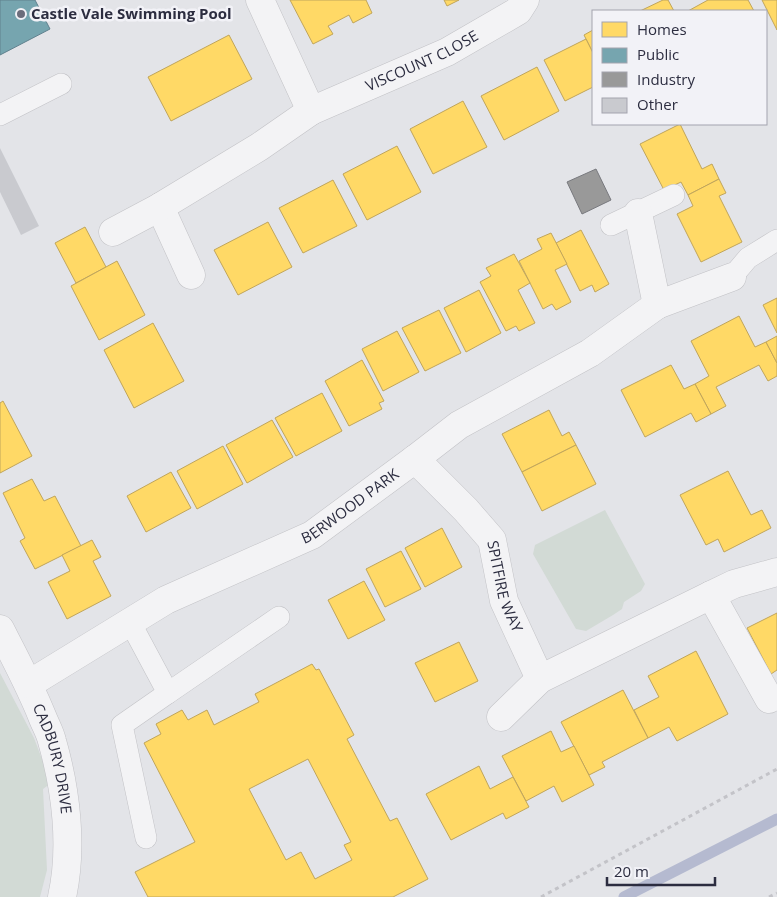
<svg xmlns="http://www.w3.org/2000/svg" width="777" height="897" viewBox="0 0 777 897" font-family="'Open Sans',sans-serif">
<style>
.green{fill:#d2dad5}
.homes{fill:#ffd966;stroke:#c0a55b;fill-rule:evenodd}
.public{fill:#76a5af;stroke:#60818e}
.industry{fill:#999;stroke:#78797e}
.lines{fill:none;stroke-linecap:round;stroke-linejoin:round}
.stream{stroke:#b5bad0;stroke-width:11}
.building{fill:#c9cacf}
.lane-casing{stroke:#c2c2c6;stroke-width:22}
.street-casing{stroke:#c2c2c6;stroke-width:29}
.path{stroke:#c3c3c8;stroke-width:3;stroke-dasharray:4 4;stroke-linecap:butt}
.lane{stroke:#f3f3f5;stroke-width:21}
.street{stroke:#f3f3f5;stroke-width:28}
.poi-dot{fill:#6c6d7b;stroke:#f2f2f7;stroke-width:2}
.labels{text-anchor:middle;stroke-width:5;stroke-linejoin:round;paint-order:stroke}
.poi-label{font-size:15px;font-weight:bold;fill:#2c2d40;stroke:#f2f2f7;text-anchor:start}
.street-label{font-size:15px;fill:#2c2d40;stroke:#f2f2f7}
</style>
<rect width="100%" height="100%" fill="#e3e4e8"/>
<g class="green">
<polygon points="605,510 645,584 641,591 624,602 622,609 613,615 586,631 576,629 533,554 535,545"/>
<polygon points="0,673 34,738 51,783 43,789 47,870 40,897 0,897"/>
</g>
<g class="homes">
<polygon points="290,0 366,0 372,13 353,23 349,15 328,26 333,34 313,44"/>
<polygon points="444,0 459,0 447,6"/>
<polygon points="663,0 668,0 674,11 640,11"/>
<polygon points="708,0 748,0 754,11 688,11"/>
<polygon points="762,0 777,0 777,30"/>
<polygon points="593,30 593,53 584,35"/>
<polygon points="229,35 252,79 171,121 148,77"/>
<polygon points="586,39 593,53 593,87 565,101 544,60"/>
<polygon points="537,67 559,111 504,140 481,96"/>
<polygon points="463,101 487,147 433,174 410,129"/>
<polygon points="680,124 702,169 712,164 719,179 688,195 681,182 664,190 640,144"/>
<polygon points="397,146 421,192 367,220 343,174"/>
<polygon points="719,179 726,193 719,196 742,242 701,262 677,214 693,206 688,195"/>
<polygon points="333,180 357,226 303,253 279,208"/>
<polygon points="268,222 292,267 238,295 214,250"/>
<polygon points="85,227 106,267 76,283 55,243"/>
<polygon points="581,230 609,284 595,292 592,285 580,291 556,243"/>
<polygon points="551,233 567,264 555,270 571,302 556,310 552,304 543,309 519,261 542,249 537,239"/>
<polygon points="514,254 530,283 518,290 535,323 519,331 516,326 506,331 480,282 491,276 486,268"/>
<polygon points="117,261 145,315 99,340 71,286"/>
<polygon points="479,290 501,333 466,352 444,308"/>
<polygon points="777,298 777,333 763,305"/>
<polygon points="439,310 461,353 425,371 402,328"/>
<polygon points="739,316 755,347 766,342 777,363 777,376 768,381 759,365 716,387 726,406 711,414 695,384 709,376 691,341"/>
<polygon points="153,323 184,381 134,408 104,350"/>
<polygon points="397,331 419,372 383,391 362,349"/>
<polygon points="777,336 777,363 766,342"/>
<polygon points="362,360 384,401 379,403 382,409 349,426 325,381"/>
<polygon points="671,365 684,389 695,384 711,414 696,422 691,413 645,437 621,390"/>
<polygon points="322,393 342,431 296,456 275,418"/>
<polygon points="3,401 32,456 0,473 0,403"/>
<polygon points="549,410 562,436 569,432 576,445 522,472 502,434"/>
<polygon points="272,420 293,457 247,483 226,445"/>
<polygon points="576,445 596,484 542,511 522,472"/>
<polygon points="223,446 243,484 197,509 177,471"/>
<polygon points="728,471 751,515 762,510 771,528 724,552 718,539 706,545 680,495"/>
<polygon points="171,472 191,508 146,532 127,496"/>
<polygon points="32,479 44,501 55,496 81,546 35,569 20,541 25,538 3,493"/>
<polygon points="442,528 462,567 425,587 405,548"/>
<polygon points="92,540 101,557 93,561 111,596 67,619 48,582 70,571 62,555"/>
<polygon points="401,551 421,589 385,607 366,569"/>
<polygon points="364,581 385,620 348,639 328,600"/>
<polygon points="777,613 777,670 771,674 747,628"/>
<polygon points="459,642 478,681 435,702 415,663"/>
<polygon points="696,651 728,714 677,741 669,727 648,738 634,710 659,697 648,676"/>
<path d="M312,664L316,670L319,669L354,735L347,739L390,821L397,818L428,879L393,897H148L135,872L195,842L144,743L161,734L156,724L182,710L188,720L207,710L214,725L259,702L255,694ZM308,759L351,842L344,845L352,860L315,879L301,852L286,860L249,789Z"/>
<polygon points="623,690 648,738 602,762 605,767 589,775 561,722"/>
<polygon points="551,731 561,752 574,746 594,785 562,802 554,786 526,801 502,756"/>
<polygon points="479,766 490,789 513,777 529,807 506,819 503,813 451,840 426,794"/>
</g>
<polygon class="public" points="0,0 35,0 50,29 0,55"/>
<polygon class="industry" points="596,169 611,200 582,214 567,182"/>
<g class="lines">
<polyline class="stream" points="624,897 777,819"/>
</g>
<polygon class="building" points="0,148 39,226 21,235 0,192"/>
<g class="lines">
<g class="lane-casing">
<g id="lane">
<polyline points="0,115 61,84"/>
<polyline points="611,225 674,195"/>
<polyline points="732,277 748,258 777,240"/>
<polyline points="130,622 168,693 122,725 146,838"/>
<polyline points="168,693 279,617"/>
</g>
</g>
<g class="street-casing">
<g id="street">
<polyline points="260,0 311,111"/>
<polyline points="160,207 191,275"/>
<polyline points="638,213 657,305"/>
<path id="s1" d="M113,232L160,207L259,147L311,111L447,52L518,11L525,0"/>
<path id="s2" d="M415,459L466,510L492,540L504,601L540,679"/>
<polyline points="711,595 769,699"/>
<path id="s3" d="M0,629C15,658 30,686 42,716C45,724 50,732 52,741C66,790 73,847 62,897"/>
<path id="s4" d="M29,684L166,600L312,535L415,459L459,425L590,353L657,305L732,277"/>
<polyline points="501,717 540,679 711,595 734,584 777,572"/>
</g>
</g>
<g class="path">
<polyline points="541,897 777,769"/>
<polyline points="769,897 777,893"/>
</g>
<use href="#lane" class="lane"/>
<use href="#street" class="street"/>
</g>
<circle class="poi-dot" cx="21" cy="14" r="5"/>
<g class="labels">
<g class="poi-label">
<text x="31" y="19">Castle Vale Swimming Pool</text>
</g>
<g class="street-label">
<text dy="5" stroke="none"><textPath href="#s1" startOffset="354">VISCOUNT CLOSE</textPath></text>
<text dy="5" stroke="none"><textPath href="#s4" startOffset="368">BERWOOD PARK</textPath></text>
<text dy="5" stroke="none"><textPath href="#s2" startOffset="160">SPITFIRE WAY</textPath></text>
<text dy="5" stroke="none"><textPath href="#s3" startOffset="141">CADBURY DRIVE</textPath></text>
</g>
</g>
<rect x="592" y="10" width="175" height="115" fill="#f2f2f7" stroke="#a3a3ae"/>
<rect x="602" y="22" width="25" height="15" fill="#ffd966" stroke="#a3a3ae"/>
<text x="637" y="35" font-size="15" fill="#2c2d40">Homes</text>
<rect x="602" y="48" width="25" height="15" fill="#76a5af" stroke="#a3a3ae"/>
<text x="637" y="60" font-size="15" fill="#2c2d40">Public</text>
<rect x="602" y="72" width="25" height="15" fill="#999999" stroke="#a3a3ae"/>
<text x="637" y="85" font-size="15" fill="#2c2d40">Industry</text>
<rect x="602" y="98" width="25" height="15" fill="#c9cacf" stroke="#a3a3ae"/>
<text x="637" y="110" font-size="15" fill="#2c2d40">Other</text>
<path d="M607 877v8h108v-8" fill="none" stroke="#2c2d40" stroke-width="2.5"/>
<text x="614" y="877" font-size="15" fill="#2c2d40" stroke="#f2f2f7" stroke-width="4" paint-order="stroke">20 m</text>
</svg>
